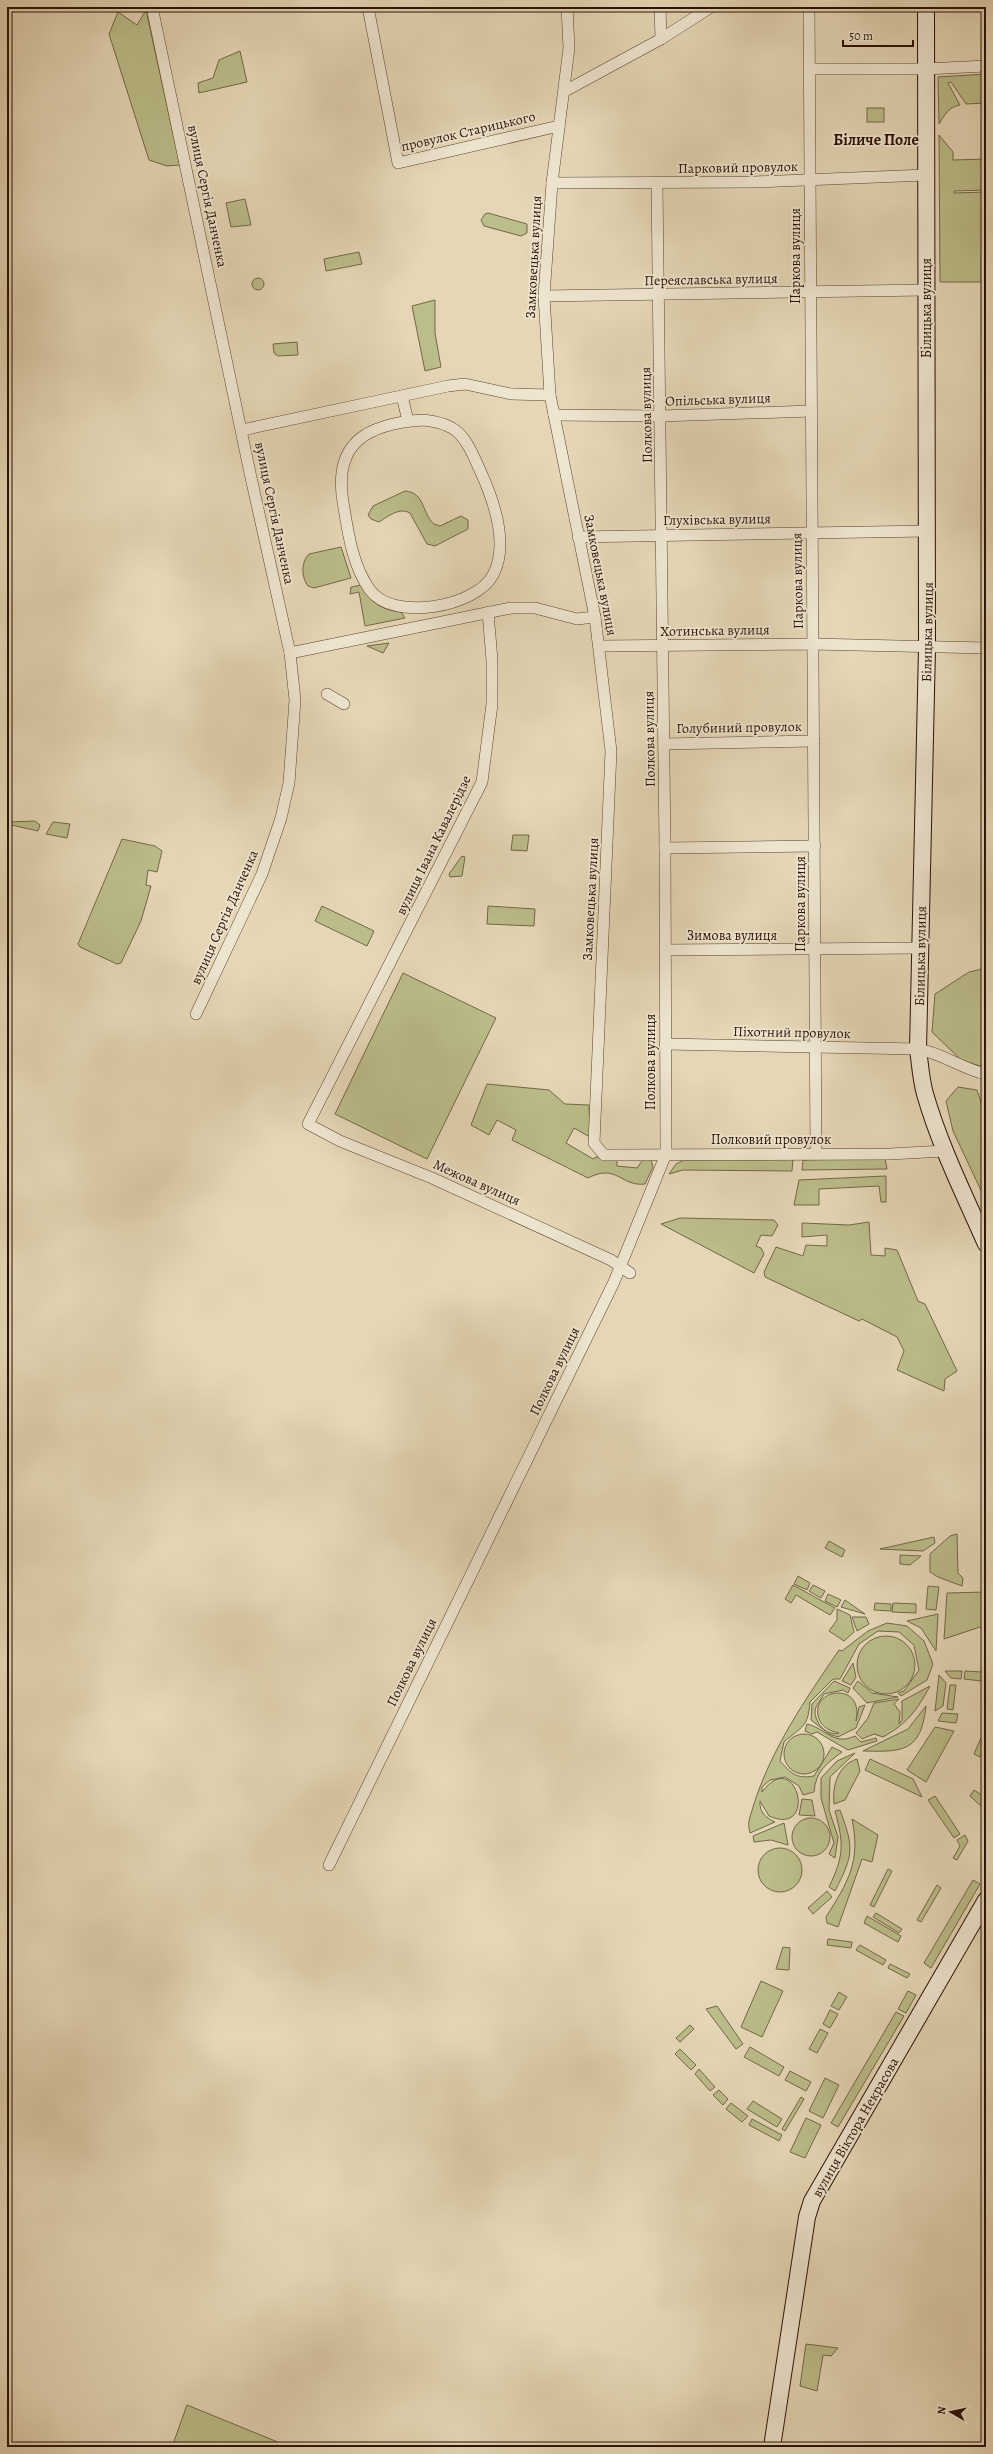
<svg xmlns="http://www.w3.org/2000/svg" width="993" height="2454" viewBox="0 0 993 2454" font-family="Alegreya,serif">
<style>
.green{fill:#bbbd8a;stroke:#726746}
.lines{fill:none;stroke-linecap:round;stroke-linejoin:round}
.minor-casing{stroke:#584230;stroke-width:12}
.secondary-casing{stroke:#291103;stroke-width:18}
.minor{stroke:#eee5d0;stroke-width:11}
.secondary{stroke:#eee5d0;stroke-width:16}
.labels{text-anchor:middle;stroke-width:3.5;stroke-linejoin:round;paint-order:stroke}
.street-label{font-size:14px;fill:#291103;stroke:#eee5d0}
.quarter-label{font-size:16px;font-weight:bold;fill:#291103;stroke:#eee5d0}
</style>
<rect width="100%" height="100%" fill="#e5d7b6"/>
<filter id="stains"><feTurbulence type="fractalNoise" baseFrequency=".005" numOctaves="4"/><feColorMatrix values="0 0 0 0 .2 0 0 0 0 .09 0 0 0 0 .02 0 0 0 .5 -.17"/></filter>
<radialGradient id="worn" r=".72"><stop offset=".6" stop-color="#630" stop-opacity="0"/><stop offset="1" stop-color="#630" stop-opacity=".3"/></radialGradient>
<g class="green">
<polygon points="146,10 180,165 167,166 149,160 109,34 118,12 137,25"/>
<polygon points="240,51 247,82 199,93 198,83 213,78 219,60"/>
<path d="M986,74V103L966,104L951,82L948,83L960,105C949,107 945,114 939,124L938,77Z"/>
<rect x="867" y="108" width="17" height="14"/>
<polygon points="939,135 953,152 953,160 986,159 986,190 954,191 954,193 986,192 986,282 940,282"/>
<polygon points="245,199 251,225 231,227 226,203"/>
<polygon points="488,213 527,224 527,233 521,236 484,226 481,220 485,214"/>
<polygon points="359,252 362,264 326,271 324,259"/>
<circle cx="258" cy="284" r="6"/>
<polygon points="435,300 435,333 441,367 425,371 412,306"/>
<polygon points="297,342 298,355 278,356 274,353 273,344"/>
<path d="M405,491C425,492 422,514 434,524L440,526L461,516L468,520V529L435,546L427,544L410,513C399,507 389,516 379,522L371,519L368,515L373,506Z"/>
<path d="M341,547L351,578L314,588L308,586C301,577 301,562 309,554Z"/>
<path d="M362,585C370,603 383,610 401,612L405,618L365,626L359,592L350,594L351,587Z"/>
<polygon points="389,643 383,653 367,646"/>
<polygon points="35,821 40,825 38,831 7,824 7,822"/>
<polygon points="53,822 70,824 67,838 46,834"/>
<polygon points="513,835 529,835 527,851 511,850"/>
<polygon points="122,839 155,846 162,851 157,872 148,870 146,885 151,886 141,921 121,963 117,964 80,947 78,944"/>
<polygon points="462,856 465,857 462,876 450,877 449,874"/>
<polygon points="322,906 374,931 367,946 315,921"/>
<polygon points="488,906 535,909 534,926 487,924"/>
<polygon points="986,968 986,1068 961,1060 932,1032 935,994 969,972"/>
<polygon points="403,973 496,1018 427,1159 335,1114"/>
<path d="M487,1084L549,1090L565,1104L589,1105L590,1137L574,1128L566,1143L593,1159L596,1157L613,1158L617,1160V1166L637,1168L644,1158L651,1160L653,1167L645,1184C621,1187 617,1163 588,1178L512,1140L516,1130L497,1120L489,1135L471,1125Z"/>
<polygon points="958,1087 977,1090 986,1117 986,1201 953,1131 946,1101"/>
<polygon points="793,1158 792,1171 683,1170 669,1174 676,1164 684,1160"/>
<polygon points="885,1158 887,1169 802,1170 803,1160"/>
<polygon points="886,1176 886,1202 881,1202 879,1186 819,1189 819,1205 794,1205 799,1180"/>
<polygon points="680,1218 774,1220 778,1225 772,1236 761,1235 756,1246 761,1248 764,1254 754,1273 661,1224"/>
<polygon points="869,1222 871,1255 885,1256 885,1248 897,1250 918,1301 925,1304 957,1371 945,1379 944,1391 897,1370 904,1351 897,1337 862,1319 859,1321 765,1277 764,1272 776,1247 803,1256 806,1245 827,1246 827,1235 802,1237 802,1223 849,1225"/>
<polygon points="957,1534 958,1573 963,1578 962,1586 938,1577 930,1572 930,1554 950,1536"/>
<polygon points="934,1537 935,1543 923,1551 880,1549"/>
<polygon points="829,1541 845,1550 842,1557 825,1548"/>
<polygon points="900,1555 921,1556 910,1565 900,1564"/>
<polygon points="798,1576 810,1583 807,1590 794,1584"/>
<polygon points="793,1585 835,1608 830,1615 796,1595 791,1603 785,1599"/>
<polygon points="813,1585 825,1591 821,1598 809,1591"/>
<polygon points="928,1586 939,1587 936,1610 926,1609"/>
<polygon points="986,1592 986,1625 944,1639 947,1593"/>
<polygon points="828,1594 841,1600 837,1607 825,1601"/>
<polygon points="845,1600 865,1614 841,1607"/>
<polygon points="875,1603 891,1604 891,1611 874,1610"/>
<polygon points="893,1603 916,1604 916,1613 892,1612"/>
<polygon points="837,1609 850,1615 854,1632 844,1641 829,1631 837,1620"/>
<polygon points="938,1614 936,1651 921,1628 907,1621"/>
<polygon points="852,1617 866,1617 869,1624 857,1631"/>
<path d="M887,1623L907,1626L924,1641L933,1664L927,1680L901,1696L898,1693L904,1691L919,1670L914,1645L899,1632L878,1631L859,1644L840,1679H833L810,1702C808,1728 802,1726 784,1742L780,1761C792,1774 796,1779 814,1776L832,1747L842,1752C826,1764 816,1771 814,1792L803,1795L799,1786L785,1777L770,1780L762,1787V1792C797,1745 819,1838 769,1816L760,1801C759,1812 766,1818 775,1822L750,1833C747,1822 750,1818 753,1807C771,1749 805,1700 839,1650L842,1651L868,1631Z"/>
<circle cx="886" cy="1665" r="29"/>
<polygon points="853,1663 856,1677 851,1685 842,1681"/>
<polygon points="945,1671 962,1671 961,1679 951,1678"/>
<polygon points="965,1671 982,1672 981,1681 964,1679"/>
<polygon points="939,1675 946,1683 943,1706 935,1711"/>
<path d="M834,1681L850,1688L848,1693L843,1690L824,1694C822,1699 815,1706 815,1711C815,1723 826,1736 839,1733C830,1731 823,1728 819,1719C808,1688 865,1680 856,1721L859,1707L865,1705L856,1728L838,1737L829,1734L811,1720L812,1704Z"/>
<polygon points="858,1681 872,1693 898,1697 867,1703 853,1688"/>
<polygon points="950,1685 956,1685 953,1710 947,1709"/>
<path d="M930,1686C917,1710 908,1723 883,1737L874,1734L862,1739L856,1733L868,1718L874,1703L899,1699L894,1704L900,1712L899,1724L902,1720V1701Z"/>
<path d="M926,1706C921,1752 903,1752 863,1751L908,1729Z"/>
<polygon points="942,1713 958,1714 956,1723 938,1721"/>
<path d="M807,1724C827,1729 833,1746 855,1736L861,1742L876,1738L877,1741L848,1750L817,1732L812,1734L805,1731Z"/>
<polygon points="935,1727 954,1731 926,1782 907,1770"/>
<polygon points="984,1731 986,1732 986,1747 980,1757 974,1754"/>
<circle cx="804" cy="1754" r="20"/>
<polygon points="855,1753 830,1777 829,1810 838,1837 835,1858 829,1854 834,1843 821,1798 821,1778 837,1761"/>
<path d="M857,1759L860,1771L845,1800L834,1804C832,1786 838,1765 857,1759Z"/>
<polygon points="870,1759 913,1779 922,1797 865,1770"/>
<polygon points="974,1790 986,1798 986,1808 983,1808 970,1796"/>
<polygon points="935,1796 960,1834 954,1838 928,1800"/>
<polygon points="802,1799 812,1800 815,1816 799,1815"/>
<path d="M840,1810C854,1848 854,1854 835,1891L829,1887C844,1856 844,1844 835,1811Z"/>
<circle cx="811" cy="1837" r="19"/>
<path d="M852,1819L878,1835L872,1862L862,1859L838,1927L827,1923L826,1917C848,1882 861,1862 852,1819Z"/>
<polygon points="784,1823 788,1845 771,1840 754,1842 753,1836"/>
<polygon points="965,1835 968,1841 957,1860 953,1858 960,1846 957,1840"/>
<circle cx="780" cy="1870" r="22"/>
<polygon points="888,1869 892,1871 874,1907 870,1905"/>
<polygon points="973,1880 980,1884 931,1968 924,1963"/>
<polygon points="937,1885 941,1888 921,1922 917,1920"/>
<polygon points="827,1891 832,1897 813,1914 808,1908"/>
<polygon points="876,1913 902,1929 899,1933 873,1917"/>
<polygon points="867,1916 901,1936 898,1942 864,1923"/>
<polygon points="828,1939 852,1942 851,1948 827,1945"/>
<polygon points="860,1945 886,1960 883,1965 856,1950"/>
<polygon points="783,1947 790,1948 789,1970 776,1969"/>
<polygon points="890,1964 910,1974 907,1978 888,1968"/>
<polygon points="761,1981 783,1991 762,2037 741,2027"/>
<polygon points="908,1991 916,1995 906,2013 898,2009"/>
<polygon points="839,1992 847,1997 839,2010 831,2006"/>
<polygon points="717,2006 743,2044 736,2049 706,2009"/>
<polygon points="830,2010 838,2014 830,2028 823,2024"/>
<polygon points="896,2012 904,2016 838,2127 831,2123"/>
<polygon points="690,2025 694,2029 680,2042 676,2038"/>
<polygon points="820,2029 828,2033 817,2053 809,2049"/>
<polygon points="750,2047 784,2067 779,2076 744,2057"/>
<polygon points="680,2049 696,2065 691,2070 675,2054"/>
<polygon points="699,2069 715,2087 710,2091 695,2074"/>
<polygon points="790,2071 811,2082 806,2091 785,2080"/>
<polygon points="825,2078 839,2085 823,2118 809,2111"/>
<polygon points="719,2090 728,2099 723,2105 713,2095"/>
<polygon points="801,2097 804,2099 785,2131 782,2129"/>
<polygon points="753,2101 782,2119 777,2127 747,2109"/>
<polygon points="731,2103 748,2116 742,2122 726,2109"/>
<polygon points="806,2118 821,2125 805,2158 790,2152"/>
<polygon points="752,2119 782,2135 779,2141 749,2125"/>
<polygon points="806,2344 838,2348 831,2356 823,2355 817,2391 800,2386"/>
<polygon points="187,2405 290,2447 172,2447"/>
</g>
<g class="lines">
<g class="minor-casing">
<g id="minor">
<polyline points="152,7 250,473 290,653 295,700 289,783 281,818 262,874 196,1014"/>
<polyline points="368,7 398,163 559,126"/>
<polyline points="567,7 569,48 552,183 544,296 550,395 595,617 611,751 594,1143 604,1155 890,1154 944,1151"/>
<polyline points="660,7 661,39"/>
<polyline points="809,7 816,1154"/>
<polyline points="810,69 925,69 986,66"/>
<polyline points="565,91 661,39 711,7"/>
<polyline points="552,183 755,182 925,175"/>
<polyline points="544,296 926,290"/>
<polyline points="402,396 408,421"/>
<polyline points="554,415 661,416 811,411"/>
<path d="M422,420C459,423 465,437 479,468C493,498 510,543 493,575C476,607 393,622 370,590C352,565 348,532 343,502C333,441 369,424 422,420Z"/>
<polyline points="242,430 448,386 465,384 511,394 550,395"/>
<polyline points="578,537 928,531"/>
<polyline points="488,612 492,660 492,704 482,782 308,1124 340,1141 432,1178 611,1260 630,1273"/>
<polyline points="600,646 812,644 986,648"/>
<polyline points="290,653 511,608 535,608 577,619 595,617"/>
<polyline points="327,694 344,704"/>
<polyline points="664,744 814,741"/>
<polyline points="665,848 815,846"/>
<polyline points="665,950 919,948"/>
<path d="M665,1044L918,1049C942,1053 962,1069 986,1074"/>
<polyline points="329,1865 614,1282 666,1154 665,848 657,184"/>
</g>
</g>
<g class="secondary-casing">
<g id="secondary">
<path d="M926,7L927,648L918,1049C920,1064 921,1080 925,1094C940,1146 964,1194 986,1244"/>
<polyline points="772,2447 807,2217 812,2201 986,1900"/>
</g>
</g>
<use href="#minor" class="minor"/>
<use href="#secondary" class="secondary"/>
</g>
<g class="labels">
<g class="street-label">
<text transform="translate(468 131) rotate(-13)" y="5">провулок Старицького</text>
<text transform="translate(738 167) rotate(-1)" y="5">Парковий провулок</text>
<text transform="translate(208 196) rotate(78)" y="5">вулиця Сергія Данченка</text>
<text transform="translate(795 256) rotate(-90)" y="5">Паркова вулиця</text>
<text transform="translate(533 257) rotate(-87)" y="5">Замковецька вулиця</text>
<text transform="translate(711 279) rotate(-1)" y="5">Переяславська вулиця</text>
<text transform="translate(926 308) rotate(-90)" y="5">Білицька вулиця</text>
<text transform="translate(718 399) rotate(-2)" y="5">Опільська вулиця</text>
<text transform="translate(646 415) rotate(-91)" y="5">Полкова вулиця</text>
<text transform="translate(275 513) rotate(78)" y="5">вулиця Сергія Данченка</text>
<text transform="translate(717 519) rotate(-1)" y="5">Глухівська вулиця</text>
<text transform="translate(601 575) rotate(79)" y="5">Замковецька вулиця</text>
<text transform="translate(797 581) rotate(-91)" y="5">Паркова вулиця</text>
<text transform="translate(715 630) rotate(-1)" y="5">Хотинська вулиця</text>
<text transform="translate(927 632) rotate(-89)" y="5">Білицька вулиця</text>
<text transform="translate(739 727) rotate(-1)" y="5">Голубиний провулок</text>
<text transform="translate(649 739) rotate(-91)" y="5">Полкова вулиця</text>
<text transform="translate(433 845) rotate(-64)" y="5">вулиця Івана Кавалерідзе</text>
<text transform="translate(590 899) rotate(-87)" y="5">Замковецька вулиця</text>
<text transform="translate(800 904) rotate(-90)" y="5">Паркова вулиця</text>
<text transform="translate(224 917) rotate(-66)" y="5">вулиця Сергія Данченка</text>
<text x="732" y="940">Зимова вулиця</text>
<text transform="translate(920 956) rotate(-89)" y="5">Білицька вулиця</text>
<text transform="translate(792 1032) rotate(1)" y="5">Піхотний провулок</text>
<text transform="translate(650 1062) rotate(-90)" y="5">Полкова вулиця</text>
<text x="771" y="1144">Полковий провулок</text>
<text transform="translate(477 1182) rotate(24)" y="5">Межова вулиця</text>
<text transform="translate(554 1371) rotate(-64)" y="5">Полкова вулиця</text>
<text transform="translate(411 1662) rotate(-64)" y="5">Полкова вулиця</text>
<text transform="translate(855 2127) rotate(-60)" y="5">вулиця Віктора Некрасова</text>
</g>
<g class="quarter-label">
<text x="876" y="145">Біличе Поле</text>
</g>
</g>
<rect width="993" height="2454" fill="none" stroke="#e5d7b6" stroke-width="24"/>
<rect x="8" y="8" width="977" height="2438" fill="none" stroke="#291103" stroke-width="2"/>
<rect x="12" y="12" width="969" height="2430" fill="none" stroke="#291103"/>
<g transform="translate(951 2412) rotate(279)" stroke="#eee5d0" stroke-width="3" paint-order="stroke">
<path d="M0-3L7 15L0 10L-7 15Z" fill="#291103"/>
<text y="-6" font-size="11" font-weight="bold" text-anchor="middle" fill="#291103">N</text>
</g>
<path d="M843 40v6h70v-6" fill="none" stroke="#291103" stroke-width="2"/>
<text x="849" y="40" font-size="12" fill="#291103" stroke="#eee5d0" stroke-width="3" paint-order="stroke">50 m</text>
<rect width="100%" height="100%" filter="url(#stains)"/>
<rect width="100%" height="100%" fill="url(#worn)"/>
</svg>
